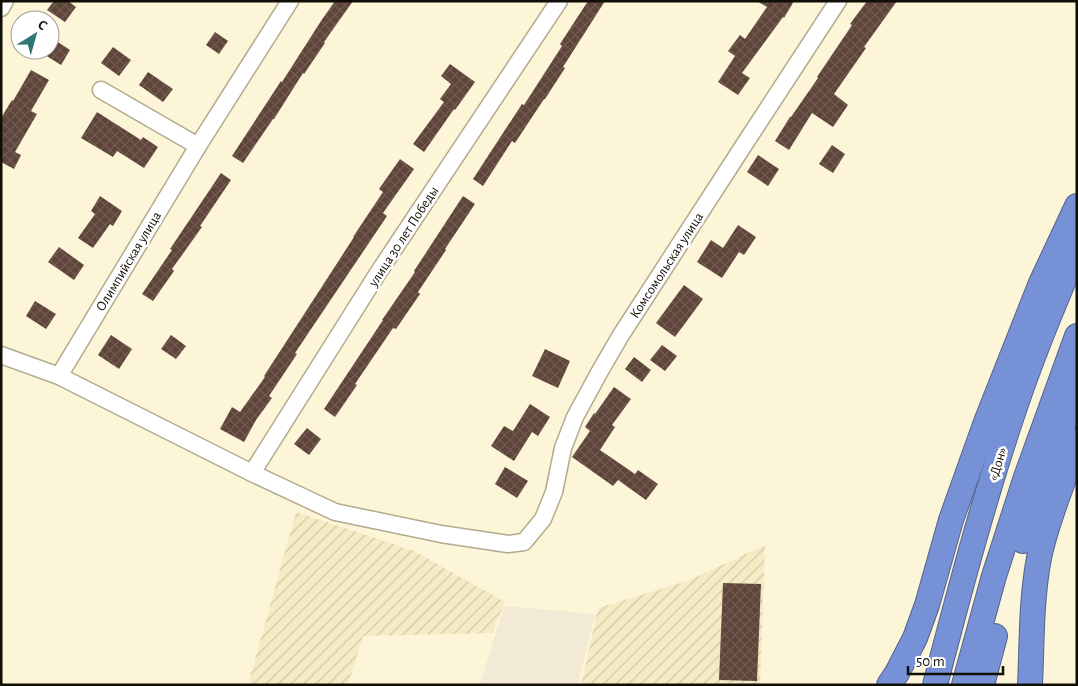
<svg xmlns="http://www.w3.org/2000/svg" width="1078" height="686" viewBox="0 0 1078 686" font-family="'Alegreya Sans',sans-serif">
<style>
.commercial{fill:#f3ead5}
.industrial{fill:url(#industrial-furrows)}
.building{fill:url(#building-cross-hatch)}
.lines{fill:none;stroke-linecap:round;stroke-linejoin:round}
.minor-casing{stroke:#b2ab8e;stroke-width:19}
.highway-casing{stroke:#53638d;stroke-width:26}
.minor{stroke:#fff;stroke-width:16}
.highway{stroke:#7691d6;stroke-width:24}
.labels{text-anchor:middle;stroke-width:5;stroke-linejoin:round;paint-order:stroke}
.street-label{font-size:14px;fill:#110e05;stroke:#fff}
</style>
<defs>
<pattern id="industrial-furrows" width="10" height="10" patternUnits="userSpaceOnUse" patternTransform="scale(1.25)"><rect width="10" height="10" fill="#f5ebc5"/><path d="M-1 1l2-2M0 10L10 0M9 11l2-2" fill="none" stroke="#d1c8a8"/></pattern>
<pattern id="building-cross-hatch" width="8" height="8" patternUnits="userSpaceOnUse" patternTransform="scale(1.25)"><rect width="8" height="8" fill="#5e4439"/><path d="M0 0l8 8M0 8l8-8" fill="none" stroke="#705b52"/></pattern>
</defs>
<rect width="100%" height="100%" fill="#fdf5d7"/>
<polygon class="commercial" points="504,606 595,614 578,685 480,685"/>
<g class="industrial">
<polygon points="296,512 414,551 505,602 492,633 363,636 348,685 248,685"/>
<polygon points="765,545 760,685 581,685 598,608 690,580"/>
</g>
<g class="building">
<polygon points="54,1 68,1 76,7 65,22 47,10"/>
<polygon points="335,1 353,1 324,42 325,43 304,74 303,73 274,119 273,119 243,163 232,156 281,81 282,82 321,21"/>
<polygon points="588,1 605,1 563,67 565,68 545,99 544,99 515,143 512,141 483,186 473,179 522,104 524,105 562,46 560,44"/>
<polygon points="757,1 794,1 784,18 783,17 742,73 750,78 738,95 718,82 735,56 728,51 740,35 745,39 767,7"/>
<polygon points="867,1 897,1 864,47 866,48 834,94 848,105 833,127 812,113 789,150 775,141 790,117 791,117 818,78 817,77 852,25 850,24"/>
<polygon points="215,32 228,41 219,54 206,45"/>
<polygon points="50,37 70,50 61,65 37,50 50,50"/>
<polygon points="113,47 131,60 119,76 101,63"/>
<polygon points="450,64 475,82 455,110 454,109 424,152 413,144 444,102 440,99 451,84 441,76"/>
<polygon points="31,70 49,80 31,111 37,114 15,152 21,155 14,169 1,162 1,118 12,100 13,101"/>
<polygon points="148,72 173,89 163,102 139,85"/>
<polygon points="97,112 141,140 143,137 158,147 144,168 117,151 113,157 81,138"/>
<polygon points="832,145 845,154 833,173 819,164"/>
<polygon points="758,155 779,169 768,186 747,172"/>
<polygon points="400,159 414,169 383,213 387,216 295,353 297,354 269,396 272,398 256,420 244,442 220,429 232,407 240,412 265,377 264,376 323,285 354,237 353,237 383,192 379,189"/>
<polygon points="221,173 231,180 200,226 202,227 172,269 174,271 153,301 142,294 172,250 170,249"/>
<polygon points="100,196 122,211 113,226 110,224 93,248 78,238 95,214 91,211"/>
<polygon points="463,196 475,204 445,249 446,250 418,292 420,294 396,329 393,328 355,384 357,385 335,417 324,409 383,320 382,320 415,272 414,271"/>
<polygon points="738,225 756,237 744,255 739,252 722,278 697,262 711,240 723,248"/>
<polygon points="59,247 84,265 74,280 48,262"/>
<polygon points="684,285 703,299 675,337 656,323"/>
<polygon points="35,301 56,314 46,329 26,316"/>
<polygon points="111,335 132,349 119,369 98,355"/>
<polygon points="171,335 186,346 176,359 161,349"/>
<polygon points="662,345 677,356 665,371 650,360"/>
<polygon points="545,349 570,361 558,388 532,376"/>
<polygon points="634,357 651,370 642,382 625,369"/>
<polygon points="614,387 631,399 612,425 615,427 600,450 635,474 638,470 658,484 646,500 618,480 613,486 572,457 590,431 585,427 594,413 595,414"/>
<polygon points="530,404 550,417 538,436 532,432 514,461 491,446 504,426 513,431"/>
<polygon points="307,428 321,439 309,455 294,444"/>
<polygon points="505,467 528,481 517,498 495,484"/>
<polygon points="723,583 761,584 757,681 719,680"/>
</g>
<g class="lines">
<g class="minor-casing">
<g id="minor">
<polyline points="1,8 5,1"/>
<polyline points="101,90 198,146"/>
<polyline points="1,355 59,376 252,473 335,512 441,534 508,544 524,542 543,519 554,492 563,448 575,417 600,371 621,335 742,148 838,1"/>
<polyline points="59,376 198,146 290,1"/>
<polyline points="252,473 378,273 559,1"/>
</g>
</g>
<g class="highway-casing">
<g id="highway">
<polyline points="1023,541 1077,385"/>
<polyline points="889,685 897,673 915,638 927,605 951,520 986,422 1041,283 1077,206"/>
<path d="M935,685C958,597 981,509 1010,422C1029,363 1053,306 1077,249"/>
<polyline points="964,685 994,576 1026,477 1077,336"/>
<polyline points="982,685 995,636"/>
<path d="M1030,685C1032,642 1031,600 1039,558C1047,518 1065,480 1077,441"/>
</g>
</g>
<use href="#minor" class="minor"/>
<use href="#highway" class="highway"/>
</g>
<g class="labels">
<g class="street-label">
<text transform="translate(403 236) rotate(-57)" y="5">улица 30 лет Победы</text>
<text transform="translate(128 261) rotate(-59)" y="5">Олимпийская улица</text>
<text transform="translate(666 265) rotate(-57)" y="5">Комсомольская улица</text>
<text transform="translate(997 464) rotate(-73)" y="5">«Дон»</text>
</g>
</g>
<rect width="1078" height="686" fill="none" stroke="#110e05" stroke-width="5"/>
<g transform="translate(35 35) rotate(37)"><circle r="24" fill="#ffffff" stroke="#a09f9b"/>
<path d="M0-4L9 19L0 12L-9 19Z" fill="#2e7773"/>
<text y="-8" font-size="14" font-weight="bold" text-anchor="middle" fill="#110e05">С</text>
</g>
<path d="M908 666v8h95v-8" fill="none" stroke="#110e05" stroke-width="2.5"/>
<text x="916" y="666" font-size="15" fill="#110e05" stroke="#ffffff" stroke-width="4" paint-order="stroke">50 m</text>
</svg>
